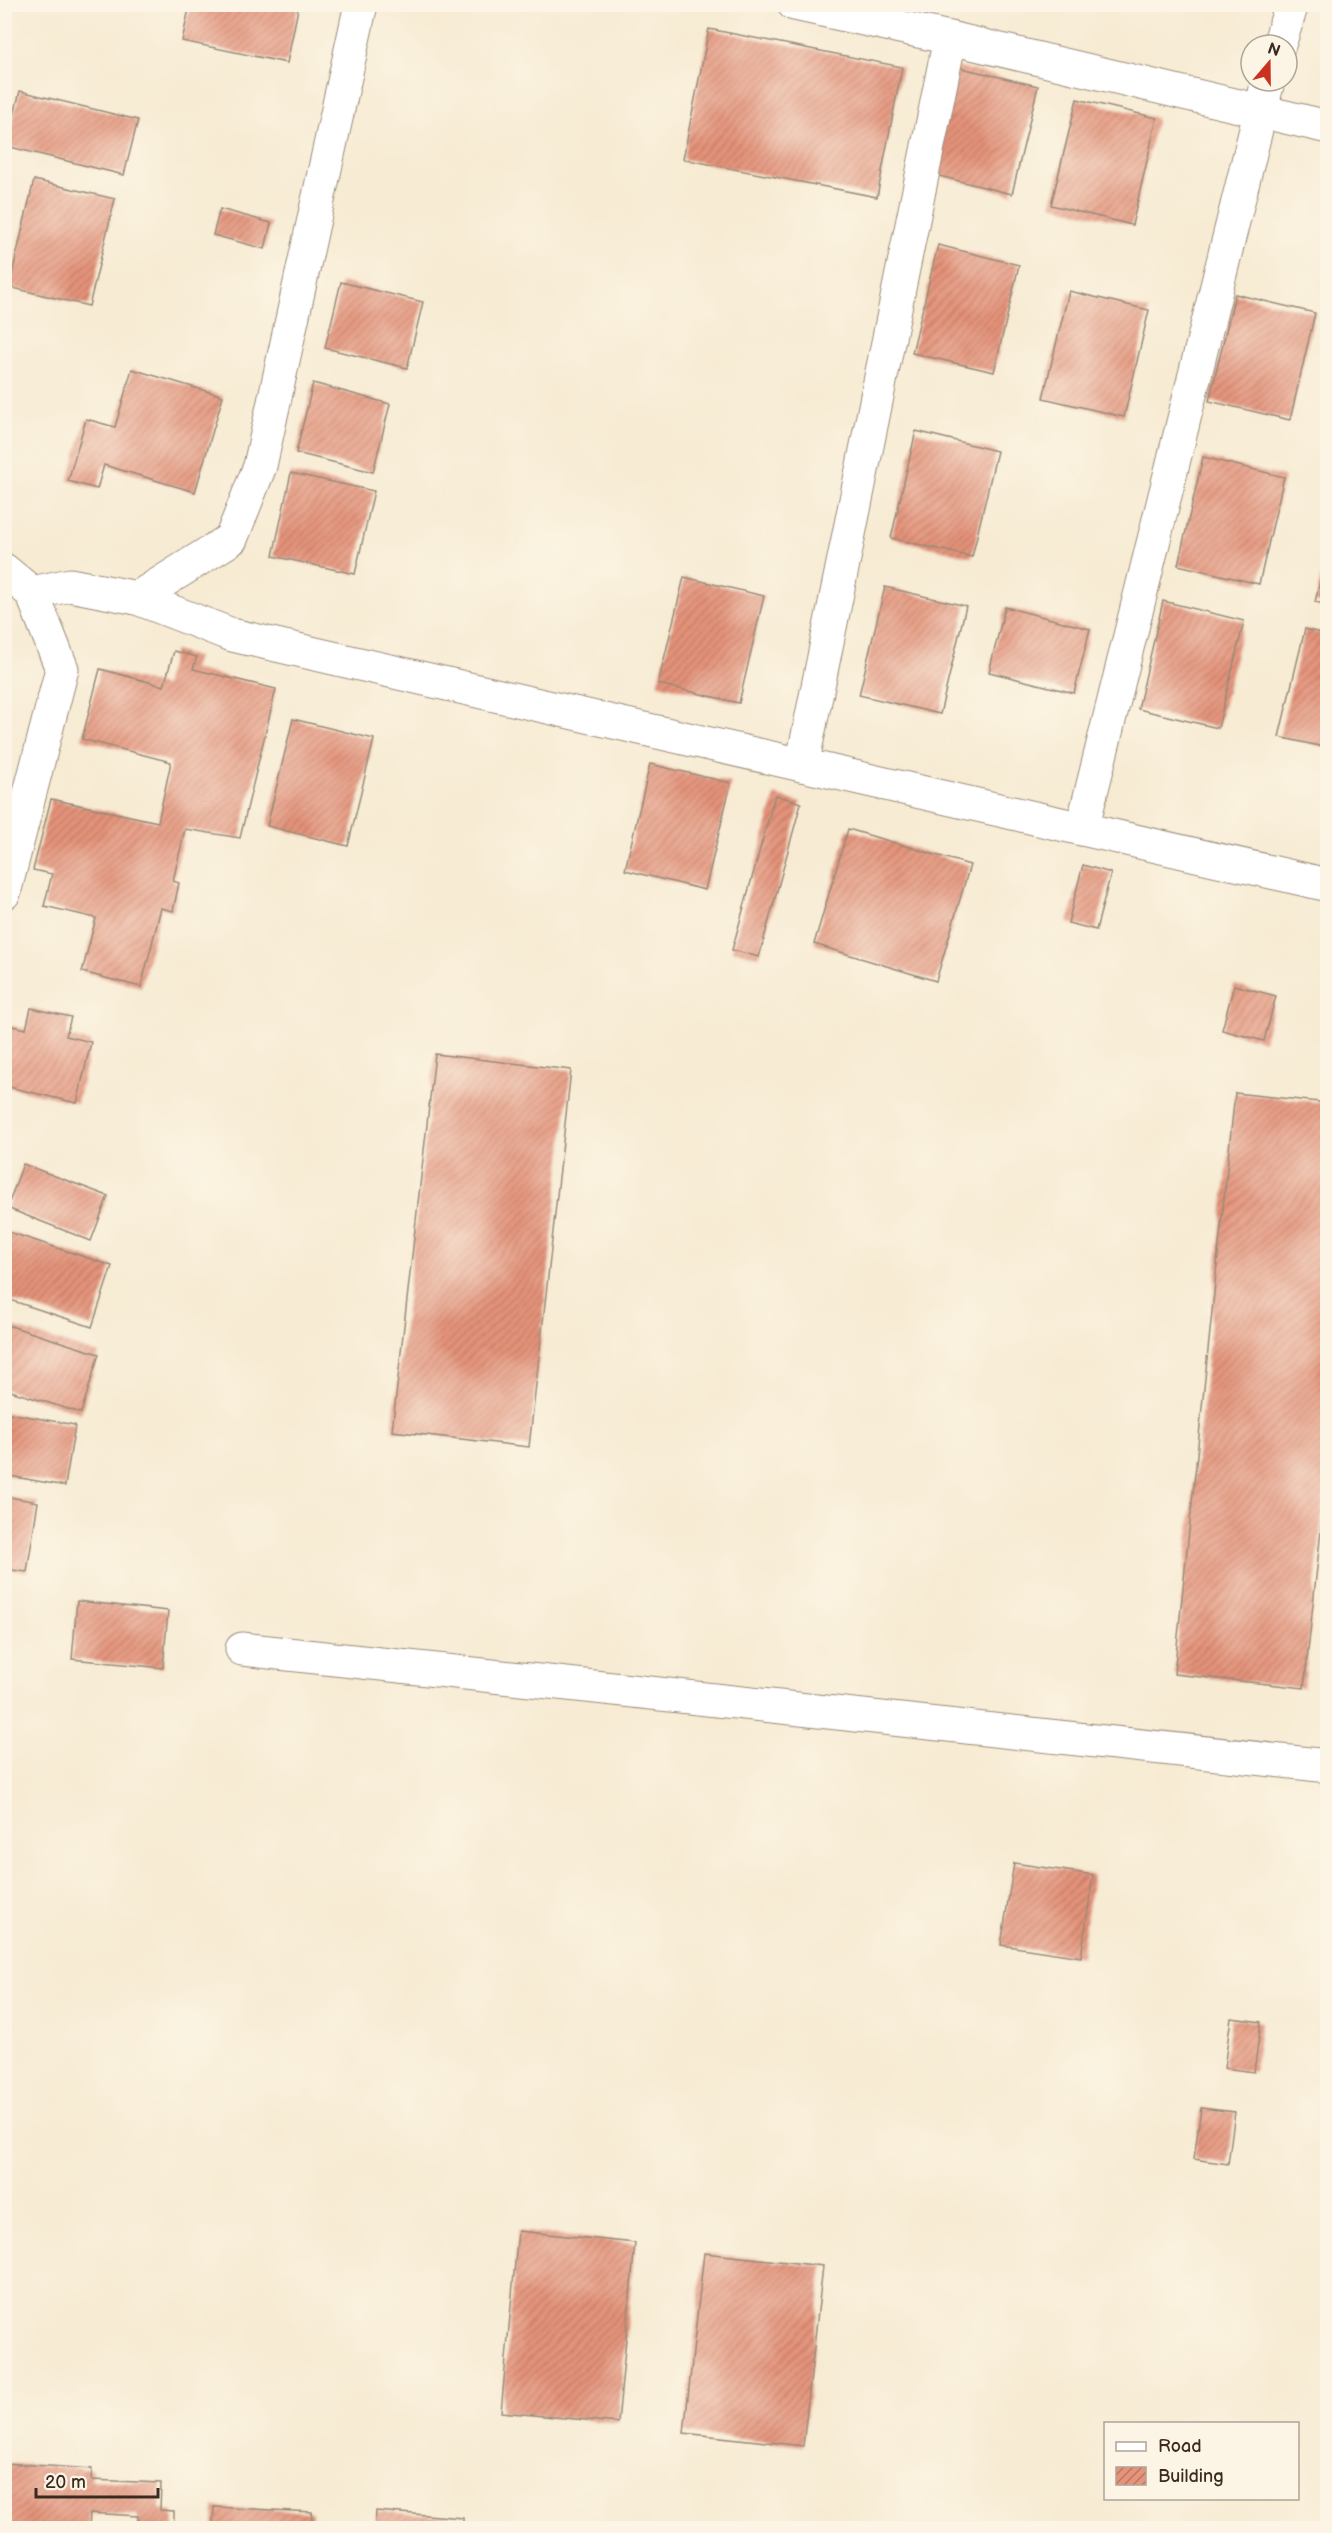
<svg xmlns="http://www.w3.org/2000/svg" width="1332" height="2533" viewBox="0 0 1332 2533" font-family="'Balsamiq Sans',sans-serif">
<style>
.building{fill:url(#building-hatch)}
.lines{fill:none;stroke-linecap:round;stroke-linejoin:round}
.minor-casing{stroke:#998a78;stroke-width:35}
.minor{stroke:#fff;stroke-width:33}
</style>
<defs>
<pattern id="building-hatch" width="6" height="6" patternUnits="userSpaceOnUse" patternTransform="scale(1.5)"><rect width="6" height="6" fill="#e5937a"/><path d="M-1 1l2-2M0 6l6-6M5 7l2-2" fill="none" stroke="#bb7863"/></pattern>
</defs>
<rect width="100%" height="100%" fill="#fcf5e5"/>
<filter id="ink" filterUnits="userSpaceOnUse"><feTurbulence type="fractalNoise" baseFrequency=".0167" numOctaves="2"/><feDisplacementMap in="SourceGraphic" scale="12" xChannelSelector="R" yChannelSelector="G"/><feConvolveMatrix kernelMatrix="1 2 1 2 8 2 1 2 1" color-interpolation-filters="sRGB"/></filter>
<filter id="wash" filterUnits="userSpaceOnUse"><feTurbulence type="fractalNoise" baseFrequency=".008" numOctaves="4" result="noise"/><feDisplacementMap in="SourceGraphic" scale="24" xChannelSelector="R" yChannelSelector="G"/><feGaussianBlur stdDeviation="1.35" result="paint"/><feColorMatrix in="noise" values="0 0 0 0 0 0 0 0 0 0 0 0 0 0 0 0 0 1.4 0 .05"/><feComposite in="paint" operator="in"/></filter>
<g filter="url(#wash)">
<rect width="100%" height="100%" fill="#f7ebd3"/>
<g id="blocks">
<g class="building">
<polygon points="190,4 299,4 287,63 182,41"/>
<polygon points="709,29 902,67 877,197 683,159"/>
<polygon points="957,67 1038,86 1012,194 931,174"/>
<polygon points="20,91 138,120 124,175 6,146"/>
<polygon points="1077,99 1157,118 1132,225 1051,205"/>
<polygon points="34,180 115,199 89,306 9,287"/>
<polygon points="220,209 271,223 265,249 213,235"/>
<polygon points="938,245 1019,265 994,372 912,353"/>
<polygon points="341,282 423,302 407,368 325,348"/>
<polygon points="1069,291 1149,310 1124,417 1043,398"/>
<polygon points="1235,294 1315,313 1290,420 1209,401"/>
<polygon points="132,369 223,396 195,492 104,465 97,489 68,481 86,419 115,427"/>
<polygon points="313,383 390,404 373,472 296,453"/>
<polygon points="916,431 997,451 972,557 891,538"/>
<polygon points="1203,457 1284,477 1259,584 1178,565"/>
<polygon points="291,473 374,491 355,574 273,556"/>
<polygon points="1327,553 1328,553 1328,605 1315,602"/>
<polygon points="684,577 764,596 739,703 658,684"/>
<polygon points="885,587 966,606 940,714 859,695"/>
<polygon points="1163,601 1244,621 1218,728 1138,709"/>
<polygon points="1005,607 1090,629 1074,693 989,672"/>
<polygon points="1305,629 1328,635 1328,748 1279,737"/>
<polygon points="174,651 197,657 193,669 276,689 240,838 185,829 173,881 179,883 173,911 161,908 141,987 82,972 96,918 44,906 52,874 33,870 51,799 158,822 171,762 82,739 100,669 164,686"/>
<polygon points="293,719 374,739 348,846 267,826"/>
<polygon points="650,764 731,783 705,890 625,870"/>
<polygon points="775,795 801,803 759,957 732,950"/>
<polygon points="848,829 970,865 936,981 814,944"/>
<polygon points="1083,865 1111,873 1096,930 1068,923"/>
<polygon points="1234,985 1276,996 1264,1041 1222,1030"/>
<polygon points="31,1008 71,1017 66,1036 91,1042 77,1103 4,1086 4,1024 26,1029"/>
<polygon points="435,1054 571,1070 529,1447 392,1431"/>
<polygon points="1235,1093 1328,1103 1328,1465 1304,1688 1174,1674"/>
<polygon points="23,1164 108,1196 91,1241 7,1208"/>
<polygon points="6,1231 112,1266 92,1327 4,1298"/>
<polygon points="4,1324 99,1354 81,1413 4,1389"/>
<polygon points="4,1412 75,1425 65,1486 4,1475"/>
<polygon points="4,1496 38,1502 27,1572 4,1569"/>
<polygon points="77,1601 168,1611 163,1668 72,1659"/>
<polygon points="1014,1863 1093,1875 1081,1957 1001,1945"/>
<polygon points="1231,2018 1261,2022 1254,2072 1224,2068"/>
<polygon points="1201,2108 1235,2112 1228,2164 1194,2159"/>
<polygon points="518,2231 635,2243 618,2423 501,2412"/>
<polygon points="704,2253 823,2266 803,2446 684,2433"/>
<polygon points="4,2463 92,2469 91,2480 161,2483 160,2510 174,2511 174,2528 138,2528 138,2516 90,2513 89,2528 4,2526"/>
<polygon points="214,2507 312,2512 311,2528 213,2528"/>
<polygon points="376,2511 463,2518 463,2528 375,2528"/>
</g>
</g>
</g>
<g filter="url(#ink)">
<use href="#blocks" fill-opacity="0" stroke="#998a78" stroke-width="1.5"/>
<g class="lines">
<g class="minor-casing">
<g id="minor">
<polyline points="794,4 950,38 1328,127"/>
<polyline points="1279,45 1292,4"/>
<polyline points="4,570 32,593 70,585 137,598 232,635 1328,885"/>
<polyline points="137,598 231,539 260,466 361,4"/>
<polyline points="802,765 950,38"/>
<polyline points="1082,829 1268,81"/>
<polyline points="4,893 62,669 32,593"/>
<polyline points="242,1649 1328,1766"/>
</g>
</g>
<use href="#minor" class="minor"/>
</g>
</g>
<rect width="1332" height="2533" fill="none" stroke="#fcf5e5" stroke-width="24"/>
<rect x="1104" y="2422" width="195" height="78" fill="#fcf5e5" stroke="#afa495" stroke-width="1.5"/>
<rect x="1116" y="2442" width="30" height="9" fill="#ffffff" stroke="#afa495" stroke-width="1.5"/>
<text x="1158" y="2452" font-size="18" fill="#3b2a1e">Road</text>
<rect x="1116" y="2467" width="30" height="18" fill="url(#building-hatch)" stroke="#afa495" stroke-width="1.5"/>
<text x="1158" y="2482" font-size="18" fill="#3b2a1e">Building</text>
<g transform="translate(1269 63) rotate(20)"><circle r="28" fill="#fcf5e5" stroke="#afa495" stroke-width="1.5"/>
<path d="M0-4.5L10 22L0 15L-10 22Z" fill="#c8321e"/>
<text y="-9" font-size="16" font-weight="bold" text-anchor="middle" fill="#3b2a1e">N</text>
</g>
<path d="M36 2488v9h122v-9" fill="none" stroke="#3b2a1e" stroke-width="3"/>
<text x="45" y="2488" font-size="18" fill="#3b2a1e" stroke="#fcf5e5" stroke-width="4.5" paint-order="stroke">20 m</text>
</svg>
